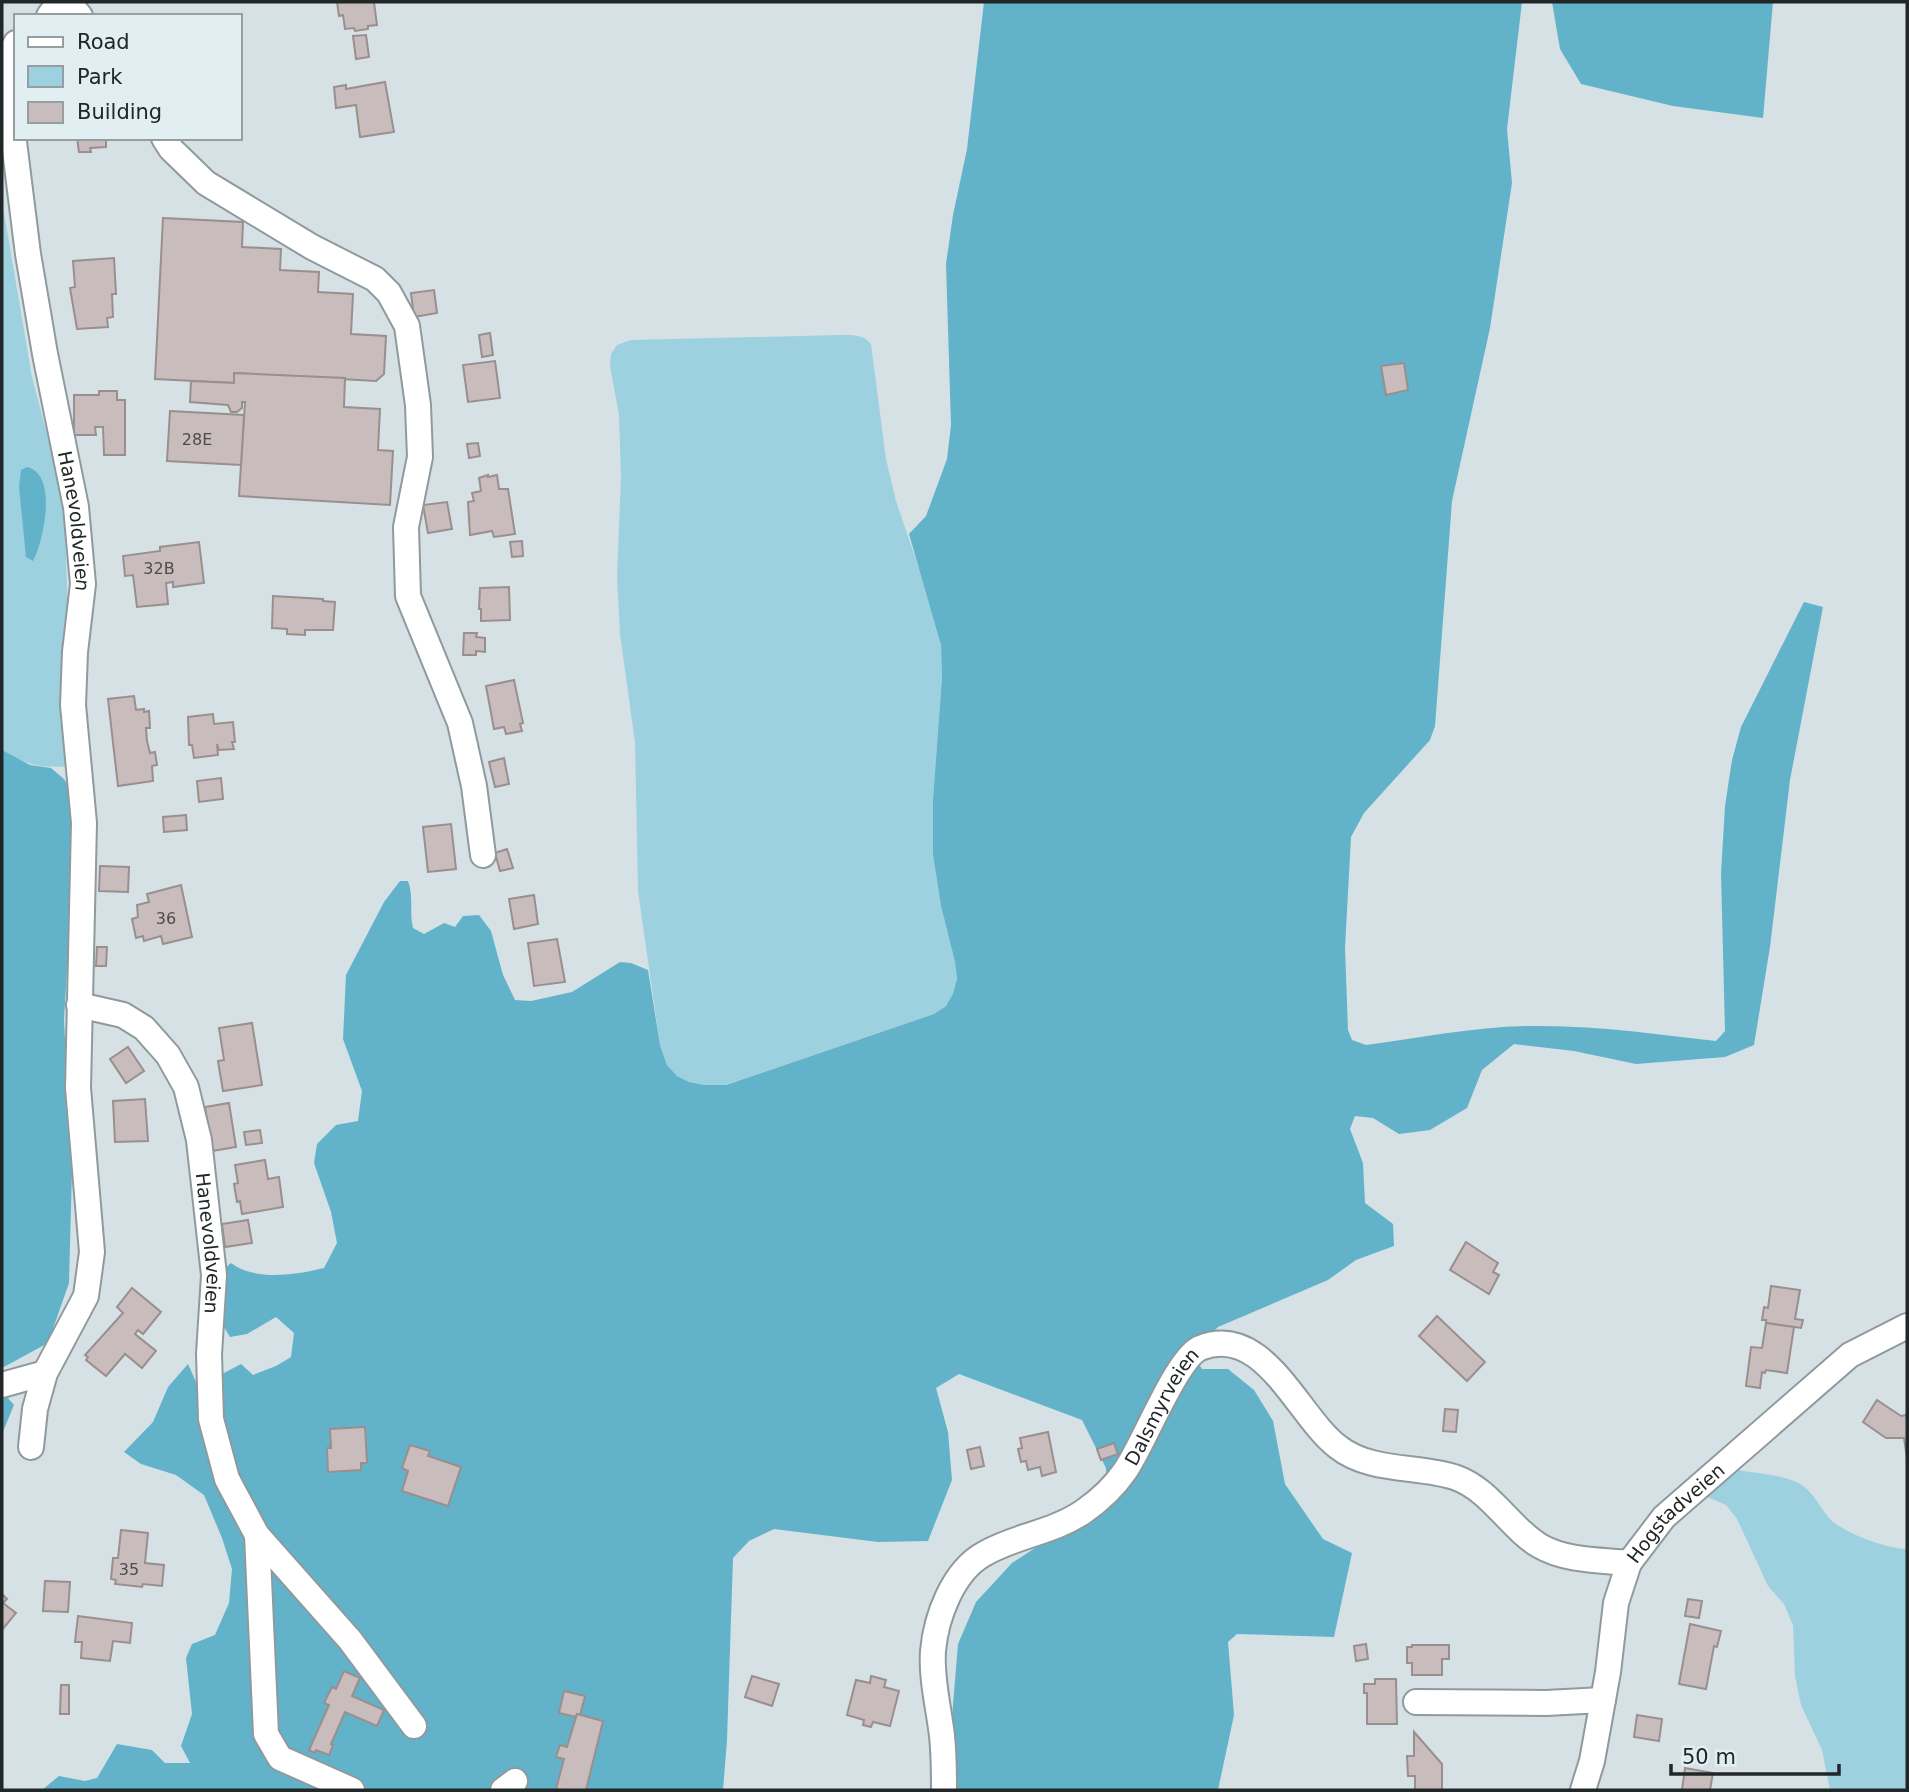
<svg xmlns="http://www.w3.org/2000/svg" width="1909" height="1792" viewBox="0 0 1909 1792" font-family="'DejaVu Sans',sans-serif">
<style>
.green{fill:#9ed1e0}
.forest{fill:#62b3ca}
.building{fill:#c9bcbd;stroke:#9a8e8f;stroke-width:2}
.lines{fill:none;stroke-linecap:round;stroke-linejoin:round}
.minor-casing{stroke:#8f9a9e;stroke-width:28}
.minor{stroke:#fff;stroke-width:24}
.labels{text-anchor:middle;stroke-width:7;stroke-linejoin:round;paint-order:stroke}
.number-label{font-size:16px;fill:#4b4c4c}
.street-label{font-size:19px;fill:#212627;stroke:#e2eff2}
</style>
<rect width="100%" height="100%" fill="#d5e1e5"/>
<g class="green">
<path d="M2,201L32,377L64,499L69,643V766C43,769 23,764 2,750Z"/>
<path d="M841,335C853,335 863,334 871,344L886,459L896,501L932,607L941,645L942,678L933,799V855L941,906L955,962L957,979L954,994L946,1006L934,1014L725,1085H704L689,1082L677,1076L667,1065L660,1045L638,891L635,742L620,634L617,577L621,477L619,415L610,366L611,354L617,345L631,340Z"/>
<path d="M1732,1469C1751,1473 1779,1474 1796,1482C1814,1490 1819,1508 1832,1521C1847,1534 1888,1549 1907,1549V1790H1830L1822,1750L1801,1705L1795,1676L1793,1625L1784,1604L1768,1586L1737,1519L1726,1505L1703,1495Z"/>
</g>
<g class="forest">
<path d="M984,2H1522L1507,129L1512,183L1490,328L1452,501L1435,726L1430,740L1364,813L1351,837L1345,948L1348,1030L1352,1040L1366,1045C1421,1038 1477,1026 1533,1026C1594,1025 1655,1034 1716,1041L1725,1031L1721,873L1725,806L1732,760L1741,727L1804,602L1823,607L1790,780L1770,947L1754,1045L1725,1057L1636,1064L1574,1051L1514,1044L1482,1070L1467,1108L1430,1130L1399,1134L1373,1118L1355,1116L1350,1129L1363,1163L1365,1203L1393,1224L1394,1246L1356,1260L1328,1280L1218,1327L1192,1353L1202,1369H1228L1254,1390L1273,1421L1285,1484L1323,1539L1352,1553L1334,1637L1237,1634L1228,1642L1234,1715L1218,1790H946L958,1644L976,1602L1012,1563L1108,1500L1106,1468L1082,1420L959,1374L936,1388L948,1432L952,1480L928,1541L878,1542L774,1529L749,1541L733,1558L727,1740L723,1790H42L59,1776L85,1781L97,1778L117,1744L152,1750L165,1763H190L181,1746L192,1714L186,1658L192,1644L215,1635L229,1603L232,1569L222,1538L204,1495L176,1475L141,1464L124,1452L153,1422L168,1387L188,1364L201,1393L222,1404V1374L241,1364L253,1375L276,1366L291,1357L294,1333L276,1317L247,1334L230,1337L221,1322L223,1270L231,1263C255,1281 296,1275 324,1268L337,1243L331,1212L314,1163L317,1144L336,1125L358,1121L362,1091L343,1039L346,975L384,902L400,881H408C414,897 409,912 413,928L424,934L444,923L455,927L463,916L479,915L491,931L503,975L515,1000L531,1001L572,992L620,962L631,963L648,970L660,1045L667,1065L677,1076L689,1082L704,1085H726L934,1014L946,1006L953,994L957,979L955,962L941,906L933,855V799L942,678L941,645L909,534L926,516L947,459L951,425L946,264L953,215L967,149Z"/>
<polygon points="1552,2 1773,2 1763,118 1673,106 1581,84 1560,49"/>
<path d="M27,467C58,474 44,540 33,561L26,557L19,487L21,470Z"/>
<polygon points="2,750 30,765 51,768 64,779 77,802 64,1020 72,1171 69,1283 48,1343 2,1368"/>
<polygon points="2,1391 14,1405 2,1434"/>
</g>
<g class="building">
<polygon points="337,2 374,2 377,25 368,26 368,29 355,31 354,28 345,29 343,15 339,16"/>
<polygon points="366,35 369,57 356,59 353,36"/>
<polygon points="385,82 394,132 360,137 356,105 336,108 334,87 346,85 346,89"/>
<polygon points="72,138 106,138 106,147 90,148 91,152 79,152 77,138"/>
<polygon points="163,218 243,222 242,247 281,249 280,270 319,272 318,292 353,294 351,334 386,336 384,374 376,381 234,373 234,383 155,379"/>
<polygon points="114,258 116,294 112,294 113,317 107,318 108,327 77,329 70,288 75,287 73,261"/>
<polygon points="434,290 437,313 414,317 411,293"/>
<polygon points="490,333 493,355 482,357 479,335"/>
<polygon points="495,361 500,398 468,402 463,365"/>
<polygon points="1404,363 1408,390 1386,395 1381,366"/>
<polygon points="234,373 345,378 344,407 380,409 378,450 393,451 390,505 239,496 245,402 242,402 242,408 237,412 231,412 228,405 190,402 191,381 234,383"/>
<polygon points="99,391 117,391 117,400 125,400 125,455 104,455 103,427 95,427 96,435 74,435 74,395 99,395"/>
<polygon points="170,411 244,415 241,465 167,461"/>
<polygon points="478,443 480,456 469,458 467,444"/>
<polygon points="488,475 488,477 497,475 499,489 508,489 515,534 494,537 492,531 470,535 468,502 474,501 472,493 481,491 479,478"/>
<polygon points="447,502 452,529 428,533 423,505"/>
<polygon points="522,541 523,556 512,557 510,542"/>
<polygon points="199,542 204,583 173,587 173,582 166,583 168,604 137,607 133,575 125,576 123,556 160,551 160,547"/>
<polygon points="509,587 510,620 481,621 481,609 479,609 480,588"/>
<polygon points="273,596 323,599 323,601 335,602 333,630 305,630 305,635 287,634 287,629 272,628"/>
<polygon points="464,633 477,633 476,637 485,638 485,652 476,651 476,655 463,655"/>
<polygon points="514,680 523,723 520,724 522,731 506,734 504,727 494,729 486,686"/>
<polygon points="134,696 136,710 144,709 144,712 149,711 150,728 146,728 147,741 150,753 155,752 157,765 152,766 153,781 118,786 108,699"/>
<polygon points="213,714 214,724 233,722 235,742 232,742 234,749 219,750 217,744 218,755 194,758 192,745 189,745 188,717"/>
<polygon points="504,758 509,784 495,787 489,762"/>
<polygon points="221,778 223,799 199,802 197,781"/>
<polygon points="186,815 187,830 164,832 163,817"/>
<polygon points="451,824 456,869 428,872 423,827"/>
<polygon points="507,849 513,868 500,871 495,853"/>
<polygon points="100,866 129,867 128,892 99,891"/>
<polygon points="181,885 192,937 163,944 161,936 144,941 143,936 136,938 132,919 138,917 137,905 149,902 147,894"/>
<polygon points="534,895 538,924 514,929 509,899"/>
<polygon points="557,939 565,982 534,986 528,943"/>
<polygon points="97,947 107,947 106,966 96,966"/>
<polygon points="252,1023 262,1085 223,1091 218,1061 224,1060 219,1028"/>
<polygon points="128,1047 144,1071 126,1083 110,1059"/>
<polygon points="145,1099 148,1141 115,1142 113,1101"/>
<polygon points="229,1103 236,1147 212,1151 205,1107"/>
<polygon points="260,1130 262,1143 246,1145 244,1132"/>
<polygon points="265,1160 268,1179 279,1177 283,1207 242,1214 240,1201 237,1202 234,1184 238,1183 235,1165"/>
<polygon points="248,1220 252,1243 225,1247 222,1224"/>
<polygon points="1466,1242 1498,1263 1493,1272 1499,1275 1489,1294 1450,1270"/>
<polygon points="1771,1286 1800,1290 1795,1319 1803,1320 1801,1328 1766,1323 1766,1320 1762,1320 1764,1307 1768,1308"/>
<polygon points="132,1288 161,1312 143,1334 138,1330 135,1334 156,1351 142,1368 125,1354 106,1376 86,1360 88,1357 85,1355 123,1313 117,1307"/>
<polygon points="1437,1316 1485,1362 1467,1381 1419,1336"/>
<polygon points="1766,1323 1794,1327 1787,1373 1766,1370 1765,1373 1762,1372 1760,1388 1746,1386 1751,1347 1762,1348"/>
<polygon points="1877,1400 1901,1416 1907,1415 1907,1458 1904,1438 1886,1438 1863,1422"/>
<polygon points="1445,1409 1458,1410 1456,1432 1443,1431"/>
<polygon points="365,1427 367,1463 361,1463 361,1470 328,1472 327,1448 331,1448 330,1429"/>
<polygon points="1048,1432 1056,1472 1042,1476 1040,1467 1028,1470 1026,1461 1021,1462 1018,1449 1022,1448 1020,1438"/>
<polygon points="1114,1443 1118,1454 1101,1460 1097,1449"/>
<polygon points="410,1445 430,1451 428,1456 461,1467 448,1506 402,1491 408,1471 402,1468"/>
<polygon points="980,1447 984,1466 971,1469 967,1450"/>
<polygon points="121,1530 148,1533 145,1563 164,1565 162,1586 143,1584 142,1587 115,1584 116,1580 111,1579 113,1558 118,1558"/>
<polygon points="45,1581 70,1582 68,1612 43,1611"/>
<polygon points="2,1594 7,1599 3,1603 16,1613 2,1630"/>
<polygon points="1688,1599 1702,1601 1699,1618 1685,1616"/>
<polygon points="78,1616 132,1623 130,1643 113,1641 110,1661 81,1658 82,1642 75,1642"/>
<polygon points="1690,1624 1721,1631 1717,1647 1714,1646 1706,1689 1679,1684"/>
<polygon points="1366,1644 1368,1659 1356,1661 1354,1646"/>
<polygon points="1412,1645 1449,1645 1449,1659 1442,1659 1442,1675 1412,1675 1412,1663 1407,1663 1407,1647 1412,1647"/>
<polygon points="344,1671 360,1678 352,1696 384,1710 377,1726 345,1712 331,1744 333,1745 329,1755 316,1750 315,1753 309,1750 329,1705 324,1703 332,1687 336,1689"/>
<polygon points="752,1676 779,1684 772,1706 745,1697"/>
<polygon points="871,1676 886,1680 884,1687 899,1691 890,1726 873,1722 871,1727 863,1725 864,1720 847,1715 856,1680 870,1683"/>
<polygon points="1375,1679 1396,1679 1397,1724 1367,1724 1367,1693 1364,1693 1364,1684 1375,1684"/>
<polygon points="61,1685 69,1685 69,1714 60,1714"/>
<polygon points="564,1691 585,1696 580,1715 577,1714 576,1717 559,1713"/>
<polygon points="577,1714 603,1721 586,1790 563,1790 556,1789 564,1759 556,1757 560,1745 567,1747"/>
<polygon points="1637,1715 1662,1719 1659,1741 1634,1737"/>
<polygon points="1414,1732 1442,1764 1442,1790 1415,1790 1415,1776 1408,1776 1407,1756 1414,1756"/>
<polygon points="1685,1768 1713,1773 1710,1790 1682,1790"/>
</g>
<g class="lines">
<g class="minor-casing">
<g id="minor">
<polyline points="68,2 80,16"/>
<polyline points="49,16 59,2"/>
<path id="s1" d="M16,43L7,60L6,78L28,254L45,354L76,507L83,584L75,652L73,705L84,823L78,1088L92,1252L86,1296L45,1373L35,1409L31,1447"/>
<polyline points="164,138 171,149 206,183 312,247 375,279 389,293 407,326 418,405 420,457 406,527 408,596 460,723 474,786 483,855"/>
<path id="s2" d="M79,1005L123,1015L144,1028L168,1055L186,1087L199,1140L214,1275L209,1354L211,1419L227,1479L257,1535L350,1640L414,1726"/>
<polyline points="2,1385 45,1373"/>
<polyline points="257,1535 266,1734 280,1758 352,1790"/>
<polyline points="1416,1702 1546,1703 1603,1700"/>
<polyline points="503,1790 515,1781"/>
<path id="s3" d="M944,1790C944,1772 944,1754 942,1736C939,1709 931,1679 933,1651C936,1617 953,1571 984,1554C1014,1536 1052,1533 1083,1512C1099,1501 1114,1487 1125,1471C1143,1446 1176,1359 1200,1348C1264,1322 1297,1416 1338,1447C1371,1473 1420,1465 1457,1478C1490,1490 1511,1529 1540,1546C1566,1561 1600,1560 1629,1563"/>
<path id="s4" d="M1583,1790L1592,1761L1608,1672L1616,1603L1629,1563L1664,1517L1850,1355L1907,1326"/>
</g>
</g>
<use href="#minor" class="minor"/>
</g>
<g class="labels">
<g class="number-label">
<text x="197" y="445">28E</text>
<text x="159" y="574">32B</text>
<text x="166" y="924">36</text>
<text x="129" y="1575">35</text>
</g>
<g class="street-label">
<text dy="7" stroke="none"><textPath href="#s1" startOffset="486">Hanevoldveien</textPath></text>
<text dy="7" stroke="none"><textPath href="#s2" startOffset="301">Hanevoldveien</textPath></text>
<text dy="7" stroke="none"><textPath href="#s3" startOffset="494">Dalsmyrveien</textPath></text>
<text dy="7" stroke="none"><textPath href="#s4" startOffset="301">Hogstadveien</textPath></text>
</g>
</g>
<rect width="1909" height="1792" fill="none" stroke="#212627" stroke-width="7"/>
<rect x="14" y="14" width="228" height="126" fill="#e2eff2" stroke="#959fa1" stroke-width="2"/>
<rect x="28" y="37" width="35" height="10" fill="#ffffff" stroke="#959fa1" stroke-width="2"/>
<text x="77" y="49" font-size="21" fill="#212627">Road</text>
<rect x="28" y="66" width="35" height="21" fill="#9ed1e0" stroke="#959fa1" stroke-width="2"/>
<text x="77" y="84" font-size="21" fill="#212627">Park</text>
<rect x="28" y="102" width="35" height="21" fill="#c9bcbd" stroke="#959fa1" stroke-width="2"/>
<text x="77" y="119" font-size="21" fill="#212627">Building</text>
<path d="M1671 1764v10h168v-10" fill="none" stroke="#212627" stroke-width="3.5"/>
<text x="1682" y="1764" font-size="21" fill="#212627" stroke="#e2eff2" stroke-width="5" paint-order="stroke">50 m</text>
</svg>
